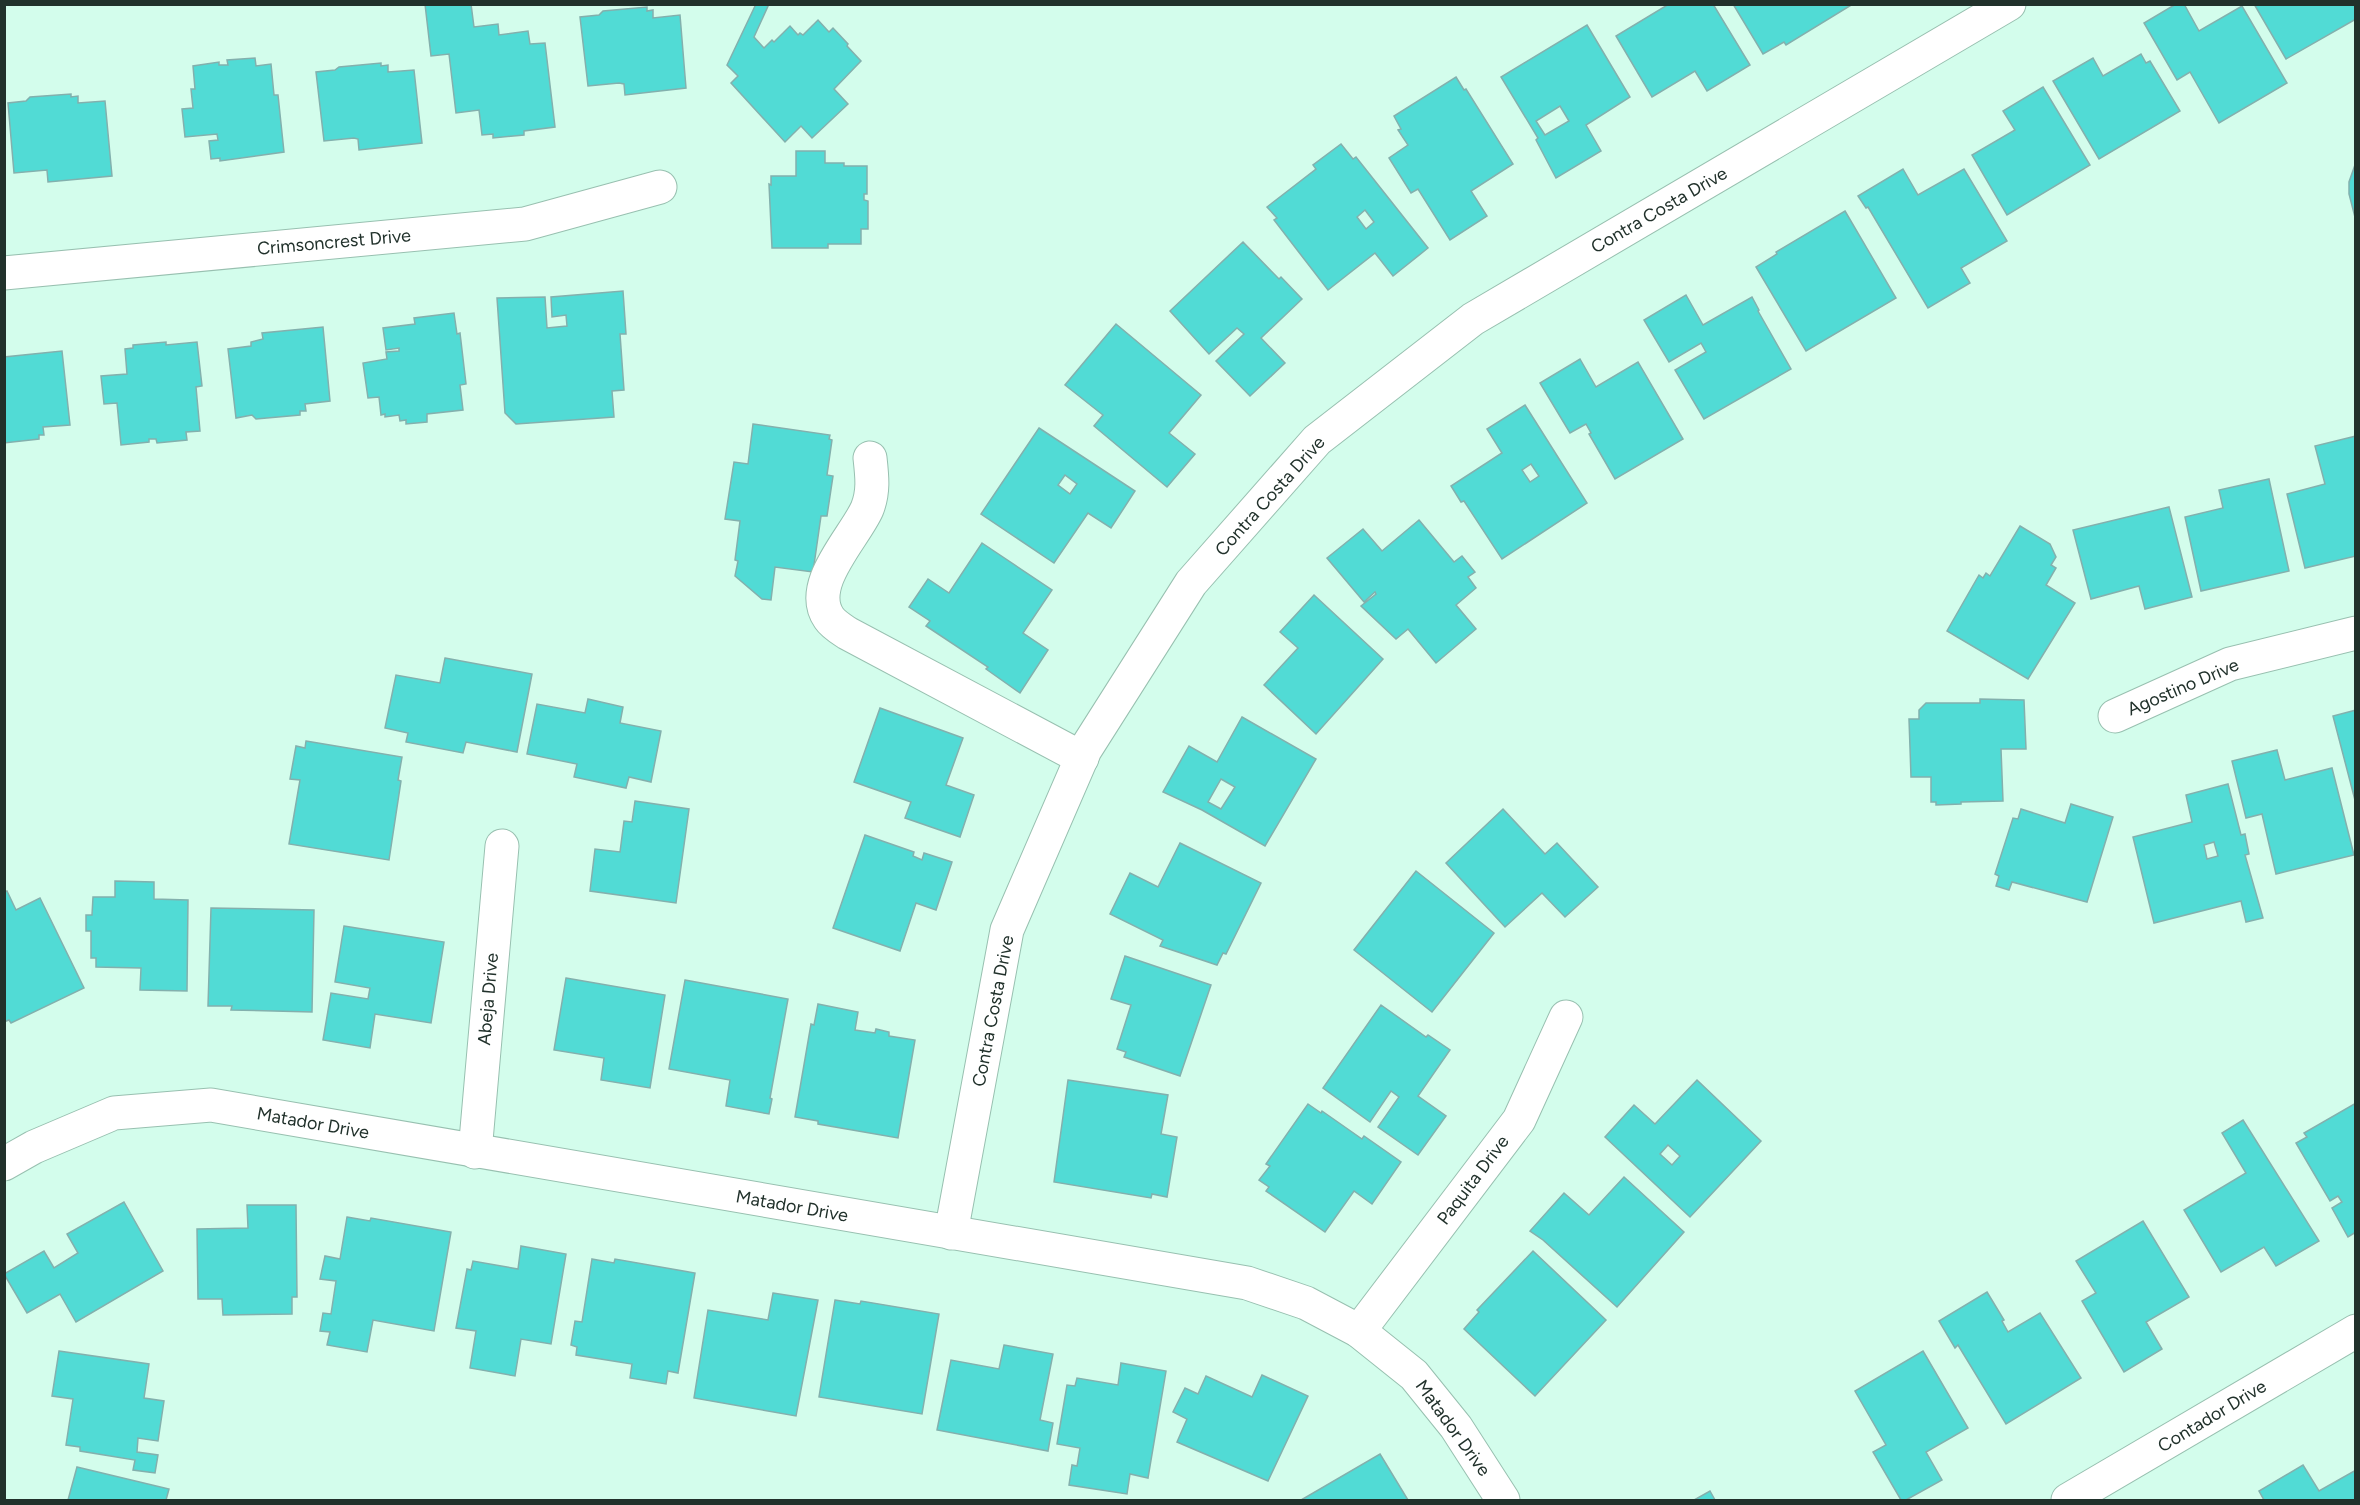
<svg xmlns="http://www.w3.org/2000/svg" width="2360" height="1505" viewBox="0 0 2360 1505" font-family="Figtree,sans-serif">
<style>
.building{fill:#51dbd5;stroke:#83b0ad;stroke-width:1.5;fill-rule:evenodd}
.lines{fill:none;stroke-linecap:round;stroke-linejoin:round}
.minor-casing{stroke:#98c0b0;stroke-width:35}
.minor{stroke:#fff;stroke-width:33}
.labels{text-anchor:middle;stroke-width:4.5;stroke-linejoin:round;paint-order:stroke}
.street-label{font-size:18px;fill:#21312b;stroke:#fff}
</style>
<rect width="100%" height="100%" fill="#d3fdec"/>
<g class="building">
<polygon points="425,4 471,4 474,27 498,24 499,35 528,31 530,44 545,43 555,127 524,131 524,135 493,138 493,134 482,135 479,110 456,113 449,54 431,56"/>
<polygon points="756,4 769,4 754,37 764,48 772,40 774,42 790,26 798,35 800,33 803,35 818,20 829,32 833,28 848,44 847,46 861,61 834,89 848,104 812,138 801,126 785,142 731,83 738,76 727,65"/>
<polygon points="1669,4 1713,4 1750,65 1707,91 1695,71 1652,97 1616,36"/>
<polygon points="1733,4 1853,4 1786,45 1784,42 1763,54"/>
<polygon points="2176,4 2184,4 2199,31 2242,6 2287,83 2219,123 2190,72 2177,80 2144,23"/>
<polygon points="2254,4 2356,4 2356,19 2286,59"/>
<polygon points="647,7 647,11 653,10 653,18 680,15 686,88 625,95 624,84 619,83 588,86 580,17 599,15 603,11"/>
<path d="M1587,25L1630,97L1586,125L1601,151L1556,178L1536,140L1538,138L1501,77ZM1560,106L1569,121L1545,135L1536,121Z"/>
<polygon points="2141,54 2146,63 2150,61 2180,111 2099,159 2053,81 2093,58 2103,76"/>
<polygon points="255,58 256,66 271,64 274,95 278,95 284,152 220,161 220,158 211,159 209,141 218,140 217,134 185,137 182,109 193,108 191,89 195,89 193,66 219,62 219,65 228,65 227,60"/>
<polygon points="381,63 381,66 388,65 388,72 414,70 422,143 359,150 358,139 354,138 324,141 316,72 335,70 339,67"/>
<polygon points="1456,77 1464,90 1466,89 1513,164 1471,191 1487,216 1450,240 1418,189 1411,193 1389,158 1408,145 1398,130 1401,129 1394,116"/>
<polygon points="2043,87 2090,165 2007,215 1972,155 2015,130 2003,111"/>
<polygon points="71,94 71,97 78,96 78,103 105,101 112,176 48,182 47,170 14,173 8,103 26,101 30,97"/>
<path d="M1341,144L1353,159L1356,157L1428,248L1393,276L1375,253L1328,290L1274,220L1277,218L1267,207L1316,169L1313,165ZM1365,210L1374,222L1366,229L1357,217Z"/>
<polygon points="796,151 825,151 825,163 844,163 844,166 867,166 867,194 864,194 864,200 868,201 868,229 861,229 861,244 828,244 828,248 772,248 769,184 771,185 771,176 796,176"/>
<polygon points="2356,162 2356,221 2349,194 2349,182"/>
<polygon points="1903,169 1918,195 1964,169 2007,241 1961,268 1970,283 1928,308 1868,207 1866,208 1858,196"/>
<polygon points="1845,211 1896,298 1806,351 1756,267 1777,254 1776,252"/>
<polygon points="1243,242 1279,279 1281,277 1302,299 1261,338 1285,363 1250,396 1216,361 1244,334 1237,328 1209,354 1170,311"/>
<polygon points="623,291 626,334 620,334 624,390 612,391 614,417 516,424 505,413 497,298 545,297 547,328 567,326 566,315 552,317 551,297"/>
<polygon points="1686,295 1703,325 1752,297 1759,310 1758,311 1791,369 1704,419 1675,370 1706,352 1701,343 1669,362 1644,320"/>
<polygon points="454,313 457,334 460,333 466,384 460,385 463,410 427,414 427,422 406,424 406,420 400,421 399,415 385,417 385,414 381,415 379,397 368,398 363,363 387,359 386,352 399,351 399,348 386,350 383,328 415,324 414,318"/>
<polygon points="1116,324 1201,395 1169,433 1195,454 1167,487 1094,426 1103,415 1065,385"/>
<polygon points="323,327 330,401 305,404 306,411 300,411 300,415 256,419 252,415 236,418 228,349 251,346 251,342 263,339 262,333"/>
<polygon points="166,342 166,345 197,342 202,386 196,387 200,431 186,432 187,440 157,443 156,439 149,439 149,442 121,445 117,403 104,404 101,376 127,374 125,349 133,348 133,345"/>
<polygon points="62,351 70,425 43,427 44,435 39,435 39,439 4,443 4,357"/>
<polygon points="1580,359 1596,387 1638,362 1683,439 1615,479 1589,434 1591,433 1586,424 1570,433 1540,383"/>
<path d="M1525,405L1587,503L1502,559L1464,501L1461,502L1451,486L1502,453L1487,429ZM1531,464L1539,476L1530,482L1522,470Z"/>
<polygon points="753,424 830,435 829,439 832,440 827,475 833,476 827,516 821,516 813,572 775,567 771,600 762,599 735,576 738,561 735,560 740,521 725,519 734,462 748,464"/>
<path d="M1039,428L1135,491L1111,528L1088,513L1054,563L981,514ZM1065,475L1077,484L1070,494L1058,485Z"/>
<polygon points="2356,436 2356,556 2305,568 2287,494 2325,484 2315,446"/>
<polygon points="2269,479 2289,571 2201,591 2185,517 2223,508 2219,490"/>
<polygon points="2169,507 2192,597 2145,609 2139,586 2091,599 2073,530"/>
<polygon points="1419,520 1454,562 1462,556 1475,572 1468,577 1476,588 1456,605 1476,629 1436,663 1408,629 1396,639 1361,606 1376,594 1375,592 1364,602 1327,558 1363,529 1382,551"/>
<polygon points="2020,526 2050,544 2056,557 2051,565 2056,568 2046,585 2075,603 2028,679 1947,631 1979,575 1983,578 1986,573 1990,576"/>
<polygon points="982,543 1052,590 1023,633 1048,650 1020,693 986,669 988,667 926,626 930,621 909,607 928,579 949,593"/>
<polygon points="1314,595 1383,659 1316,734 1264,685 1298,648 1280,632"/>
<polygon points="445,658 532,674 517,752 466,742 463,753 406,742 408,733 385,728 396,675 440,683"/>
<polygon points="588,699 623,707 620,723 661,731 651,782 629,777 626,788 574,777 577,764 527,754 537,704 585,713"/>
<polygon points="1980,699 2024,700 2026,749 2001,749 2003,801 1961,802 1961,804 1936,805 1936,802 1931,802 1931,777 1911,777 1909,719 1919,719 1919,710 1926,703 1980,703"/>
<polygon points="880,708 963,738 946,785 974,795 960,837 905,818 911,802 854,782"/>
<polygon points="2356,710 2356,804 2333,716"/>
<path d="M1242,717L1316,759L1265,846L1202,810L1163,792L1189,746L1217,762ZM1221,779L1235,787L1221,809L1208,802Z"/>
<polygon points="306,741 402,757 398,780 401,781 389,860 289,844 300,780 290,779 296,746 305,748"/>
<polygon points="2277,750 2285,780 2332,768 2354,855 2276,874 2262,814 2246,818 2232,761"/>
<path d="M2228,784L2241,835L2245,834L2249,854L2245,855L2263,918L2246,922L2241,901L2154,923L2133,837L2192,822L2186,795ZM2214,842L2218,856L2207,859L2204,845Z"/>
<polygon points="635,801 689,809 676,903 590,891 595,849 620,852 624,821 632,822"/>
<polygon points="2071,804 2113,817 2087,902 2012,882 2009,890 1996,886 1999,876 1995,874 2013,818 2018,819 2021,809 2065,823"/>
<polygon points="1503,809 1545,854 1557,843 1598,887 1565,917 1542,893 1505,927 1446,863"/>
<polygon points="865,835 914,852 913,856 922,860 924,853 952,862 936,910 916,903 900,951 833,928"/>
<polygon points="1180,843 1261,883 1226,954 1223,953 1217,965 1160,946 1163,940 1110,914 1130,873 1158,887"/>
<polygon points="1416,871 1494,933 1432,1012 1354,950"/>
<polygon points="115,881 154,882 154,899 188,900 187,991 140,990 141,968 96,967 96,958 91,958 91,931 86,931 86,915 92,915 93,897 115,897"/>
<polygon points="7,891 16,910 40,898 84,988 11,1023 9,1020 4,1022 4,892"/>
<polygon points="211,908 314,910 312,1012 231,1010 232,1006 208,1006"/>
<polygon points="344,926 444,942 431,1023 375,1014 370,1048 323,1040 331,993 368,999 370,988 335,982"/>
<polygon points="1125,956 1211,985 1180,1076 1124,1057 1126,1052 1117,1049 1131,1005 1111,999"/>
<polygon points="566,978 665,995 650,1088 601,1080 604,1058 554,1050"/>
<polygon points="685,980 788,999 770,1098 772,1099 769,1114 726,1106 730,1080 669,1069"/>
<polygon points="818,1004 858,1012 855,1030 875,1033 876,1029 889,1032 889,1036 915,1040 898,1138 818,1124 818,1121 795,1117 811,1024 814,1025"/>
<polygon points="1381,1005 1426,1037 1428,1035 1450,1050 1418,1096 1446,1116 1418,1155 1378,1127 1399,1097 1391,1091 1370,1122 1323,1088"/>
<polygon points="1068,1080 1168,1095 1161,1134 1177,1137 1167,1197 1152,1194 1151,1198 1054,1182"/>
<path d="M1697,1080L1761,1141L1690,1217L1605,1137L1634,1105L1655,1124ZM1668,1145L1680,1156L1672,1165L1660,1154Z"/>
<polygon points="2356,1103 2356,1232 2348,1237 2332,1208 2342,1202 2338,1196 2330,1201 2296,1143 2307,1137 2304,1133"/>
<polygon points="1308,1104 1321,1113 1322,1111 1362,1139 1364,1136 1401,1162 1372,1204 1354,1191 1325,1232 1266,1191 1269,1187 1259,1180 1270,1166 1266,1164"/>
<polygon points="2243,1120 2319,1241 2276,1266 2264,1247 2221,1272 2184,1210 2246,1173 2222,1133"/>
<polygon points="1624,1177 1684,1232 1617,1307 1543,1240 1530,1231 1564,1193 1589,1215"/>
<polygon points="124,1202 163,1271 76,1322 60,1294 27,1313 4,1274 44,1251 54,1268 78,1253 67,1234"/>
<polygon points="247,1205 296,1205 297,1297 292,1297 292,1314 223,1315 222,1299 198,1299 197,1229 248,1228"/>
<polygon points="347,1217 370,1221 371,1218 451,1232 434,1331 373,1320 367,1352 327,1345 330,1332 320,1331 323,1313 331,1314 336,1281 320,1279 325,1256 340,1259"/>
<polygon points="2143,1221 2189,1297 2146,1322 2162,1349 2124,1372 2082,1301 2096,1293 2076,1261"/>
<polygon points="521,1246 566,1254 551,1344 521,1339 515,1376 470,1368 476,1331 456,1328 467,1269 471,1270 473,1261 518,1269"/>
<polygon points="1533,1251 1606,1320 1535,1396 1464,1329 1479,1312 1477,1310"/>
<polygon points="592,1259 614,1263 615,1259 695,1273 678,1373 668,1371 666,1384 630,1378 632,1364 576,1355 577,1347 571,1345 575,1321 582,1322"/>
<polygon points="1987,1292 2004,1320 2002,1321 2008,1332 2040,1313 2081,1378 2006,1424 1958,1345 1955,1348 1939,1321"/>
<polygon points="773,1293 818,1300 796,1416 694,1398 708,1310 768,1320"/>
<polygon points="835,1300 860,1304 861,1301 939,1314 922,1414 819,1397"/>
<polygon points="1004,1345 1053,1354 1040,1420 1053,1423 1048,1451 937,1430 951,1360 999,1369"/>
<polygon points="59,1351 149,1364 144,1398 164,1401 158,1441 138,1438 137,1452 158,1455 155,1473 133,1470 135,1460 80,1451 80,1447 66,1445 73,1399 52,1396"/>
<polygon points="1923,1351 1968,1428 1926,1452 1942,1480 1906,1500 1901,1500 1873,1452 1886,1445 1855,1391"/>
<polygon points="1121,1363 1166,1371 1148,1478 1130,1474 1127,1494 1069,1485 1072,1465 1077,1466 1080,1448 1057,1444 1067,1385 1075,1386 1077,1378 1118,1385"/>
<polygon points="1262,1375 1308,1396 1268,1481 1177,1442 1187,1419 1173,1412 1185,1388 1198,1394 1206,1376 1252,1397"/>
<polygon points="1380,1454 1408,1500 1301,1500"/>
<polygon points="2303,1465 2319,1491 2356,1470 2356,1500 2264,1500 2259,1491"/>
<polygon points="77,1467 169,1489 166,1500 68,1500"/>
<polygon points="1710,1491 1715,1500 1694,1500"/>
</g>
<g class="lines">
<g class="minor-casing">
<g id="minor">
<polyline points="4,273 525,224 660,187"/>
<path d="M870,458C872,476 874,492 867,509C854,538 806,585 829,618C833,624 841,629 847,633L1082,758"/>
<polyline points="2115,716 2230,664 2356,633"/>
<polyline points="475,1152 502,846"/>
<polyline points="4,1164 34,1147 114,1113 211,1105 1247,1283 1306,1303 1359,1331 1414,1375 1456,1427 1503,1500"/>
<polyline points="951,1233 1007,930 1085,750 1191,583 1317,440 1473,319 2009,4"/>
<polyline points="1359,1331 1519,1120 1566,1017"/>
<polyline points="2068,1500 2356,1331"/>
</g>
</g>
<use href="#minor" class="minor"/>
</g>
<g class="labels">
<g class="street-label">
<text transform="translate(1659 210) rotate(-30)" y="6">Contra Costa Drive</text>
<text transform="translate(334 242) rotate(-5)" y="6">Crimsoncrest Drive</text>
<text transform="translate(1270 496) rotate(-48)" y="6">Contra Costa Drive</text>
<text transform="translate(2183 687) rotate(-23)" y="6">Agostino Drive</text>
<text transform="translate(488 999) rotate(-85)" y="6">Abeja Drive</text>
<text transform="translate(993 1011) rotate(-79)" y="6">Contra Costa Drive</text>
<text transform="translate(313 1123) rotate(10)" y="6">Matador Drive</text>
<text transform="translate(1473 1180) rotate(-53)" y="6">Paquita Drive</text>
<text transform="translate(792 1206) rotate(10)" y="6">Matador Drive</text>
<text transform="translate(2212 1416) rotate(-31)" y="6">Contador Drive</text>
<text transform="translate(1453 1428) rotate(54)" y="6">Matador Drive</text>
</g>
</g>
<rect width="2360" height="1505" fill="none" stroke="#21312b" stroke-width="12"/>
</svg>
